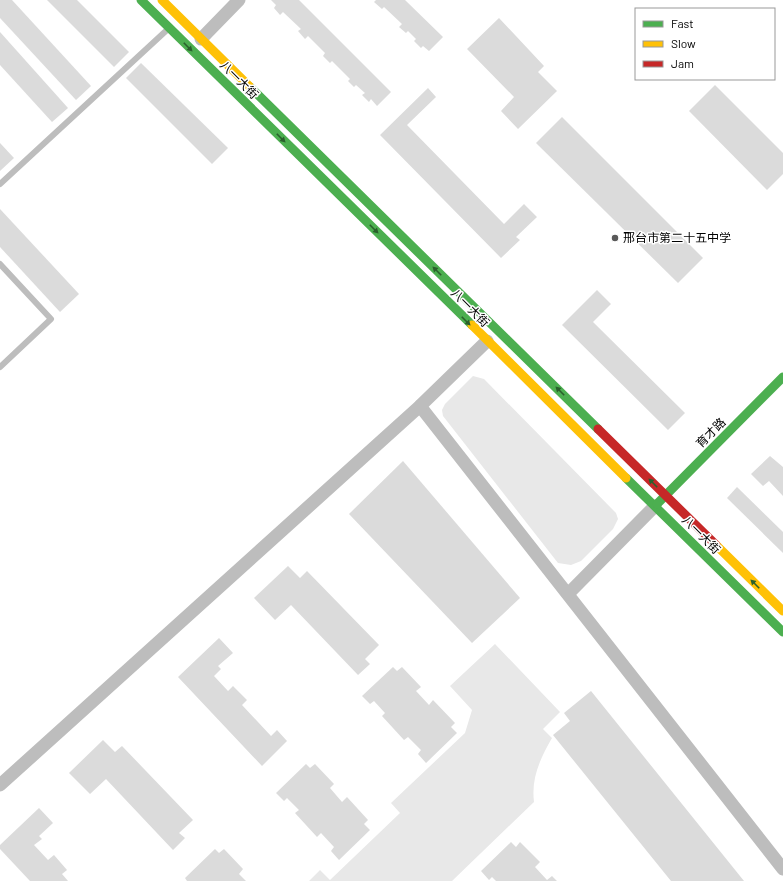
<svg xmlns="http://www.w3.org/2000/svg" width="783" height="881" viewBox="0 0 783 881" font-family="Barlow,'Noto Sans SC',sans-serif">
<style>
.green{fill:#e8e8e8}
.building{fill:#dbdbdb}
.lines{fill:none;stroke-linecap:round;stroke-linejoin:round}
.lane{stroke:#bdbdbd;stroke-width:6}
.street{stroke:#bdbdbd;stroke-width:13}
.fast{stroke:#4caf50;stroke-width:9}
.slow{stroke:#ffc107;stroke-width:9}
.jam{stroke:#c62828;stroke-width:9}
.oneway{fill:#2a602c}
.poi-dot{fill:#595959;stroke:#fff;stroke-width:1.5}
.labels{text-anchor:middle;stroke-width:3;stroke-linejoin:round;paint-order:stroke}
.street-label{font-size:12px;fill:#000;stroke:#fff}
.poi-label{font-size:12px;fill:#000;stroke:#fff;text-anchor:start}
</style>
<rect width="100%" height="100%" fill="#fff"/>
<g class="green">
<polygon points="473,376 484,379 616,513 618,519 613,529 581,561 571,565 558,563 443,416 442,410 445,404"/>
<path d="M495,644L560,712L543,729L552,738C540,759 531,778 534,802L452,881H309L320,870L330,880L400,813L391,803L465,733L472,710L450,686Z"/>
</g>
<g class="building">
<polygon points="0,0 12,0 91,86 76,100 0,18"/>
<polygon points="47,0 77,0 129,52 114,67"/>
<polygon points="271,0 299,0 391,92 377,106 371,99 369,102 362,95 365,93 356,85 354,87 348,81 350,79 332,61 330,63 323,56 325,53 308,36 305,39 298,31 301,29 283,12 280,15 274,8 276,5"/>
<polygon points="376,0 405,0 443,37 429,51 423,46 421,48 414,41 416,39 408,31 406,33 399,27 402,24 384,7 382,9 374,2"/>
<polygon points="499,18 544,66 538,72 557,91 518,129 501,111 514,97 467,49"/>
<polygon points="0,32 68,108 52,122 0,65"/>
<polygon points="141,63 228,148 212,164 126,78"/>
<polygon points="715,85 783,153 783,174 767,190 689,111"/>
<polygon points="428,88 436,97 407,125 504,224 524,204 537,217 516,237 520,240 501,258 380,135"/>
<polygon points="562,117 703,258 678,283 536,143"/>
<polygon points="0,143 14,158 0,171"/>
<polygon points="0,209 79,294 60,312 0,247"/>
<polygon points="597,290 611,304 593,322 685,413 668,430 562,325"/>
<polygon points="770,456 783,467 783,496 769,481 763,486 751,474"/>
<polygon points="403,461 520,598 472,643 349,514"/>
<polygon points="737,487 783,532 783,553 727,498"/>
<polygon points="288,566 300,578 307,571 379,645 365,659 370,664 358,675 291,605 275,620 254,598"/>
<polygon points="219,638 233,653 218,666 221,669 214,676 228,691 233,686 247,700 242,705 271,736 277,730 287,741 262,766 178,677"/>
<polygon points="393,667 397,671 402,667 421,687 416,691 429,705 433,700 455,723 451,727 457,733 426,763 418,754 421,750 408,737 404,740 382,716 385,713 374,701 370,704 362,696"/>
<polygon points="591,691 744,881 671,881 553,735 570,721 564,713"/>
<polygon points="103,740 115,752 122,746 193,820 179,833 185,838 173,850 106,779 90,794 69,773"/>
<polygon points="306,764 310,768 315,764 334,784 330,788 342,802 347,797 368,820 364,824 370,830 339,860 331,851 334,847 321,833 317,837 295,813 299,810 287,798 284,801 276,793"/>
<polygon points="39,808 53,823 39,836 42,839 34,845 48,860 54,855 67,870 62,874 68,881 30,881 0,849 0,845"/>
<polygon points="511,842 516,847 520,842 540,862 535,867 547,880 552,876 557,881 496,881 492,877 489,880 481,871"/>
<polygon points="215,849 219,853 224,849 243,869 239,874 246,881 187,881 185,878"/>
</g>
<g class="lines">
<g class="lane">
<polyline points="0,184 168,29"/>
<polyline points="0,264 51,319 0,367"/>
</g>
<g class="street">
<polyline points="201,39 239,0"/>
<polyline points="420,406 783,869"/>
<polyline points="568,594 655,506"/>
<polyline points="0,785 420,406 487,341"/>
</g>
<g class="fast">
<polyline points="141,0 472,325"/>
<polyline points="250,87 598,429"/>
<polyline points="626,478 783,632"/>
<polyline points="657,504 783,377"/>
</g>
<g class="slow">
<polyline points="162,0 250,87"/>
<polyline points="472,325 626,478"/>
<polyline points="716,545 783,611"/>
</g>
<polyline class="jam" points="598,429 716,545"/>
</g>
<defs><path id="oneway-solid" d="M-6-.8H1V-3.2L6.5 0L1 3.2V.8H-6Z"/></defs>
<g class="oneway">
<use href="#oneway-solid" transform="translate(188 47) rotate(45)"/>
<use href="#oneway-solid" transform="translate(281 138) rotate(45)"/>
<use href="#oneway-solid" transform="translate(374 229) rotate(45)"/>
<use href="#oneway-solid" transform="translate(437 271) rotate(-135)"/>
<use href="#oneway-solid" transform="translate(466 321) rotate(45)"/>
<use href="#oneway-solid" transform="translate(560 391) rotate(-135)"/>
<use href="#oneway-solid" transform="translate(653 483) rotate(-135)"/>
<use href="#oneway-solid" transform="translate(755 584) rotate(-135)"/>
</g>
<circle class="poi-dot" cx="615" cy="238" r="4"/>
<g class="labels">
<g class="street-label">
<text transform="translate(239 80) rotate(45)" y="4">八一大街</text>
<text transform="translate(470 308) rotate(45)" y="4">八一大街</text>
<text transform="translate(711 433) rotate(-45)" y="4">育才路</text>
<text transform="translate(701 535) rotate(45)" y="4">八一大街</text>
</g>
<g class="poi-label">
<text x="623" y="242">邢台市第二十五中学</text>
</g>
</g>
<rect x="635" y="8" width="140" height="72" fill="#ffffff" stroke="#999999"/>
<rect x="643" y="21" width="20" height="6" fill="#4caf50" stroke="#999999"/>
<text x="671" y="28" font-size="12" fill="#000000">Fast</text>
<rect x="643" y="41" width="20" height="6" fill="#ffc107" stroke="#999999"/>
<text x="671" y="48" font-size="12" fill="#000000">Slow</text>
<rect x="643" y="61" width="20" height="6" fill="#c62828" stroke="#999999"/>
<text x="671" y="68" font-size="12" fill="#000000">Jam</text>
</svg>
